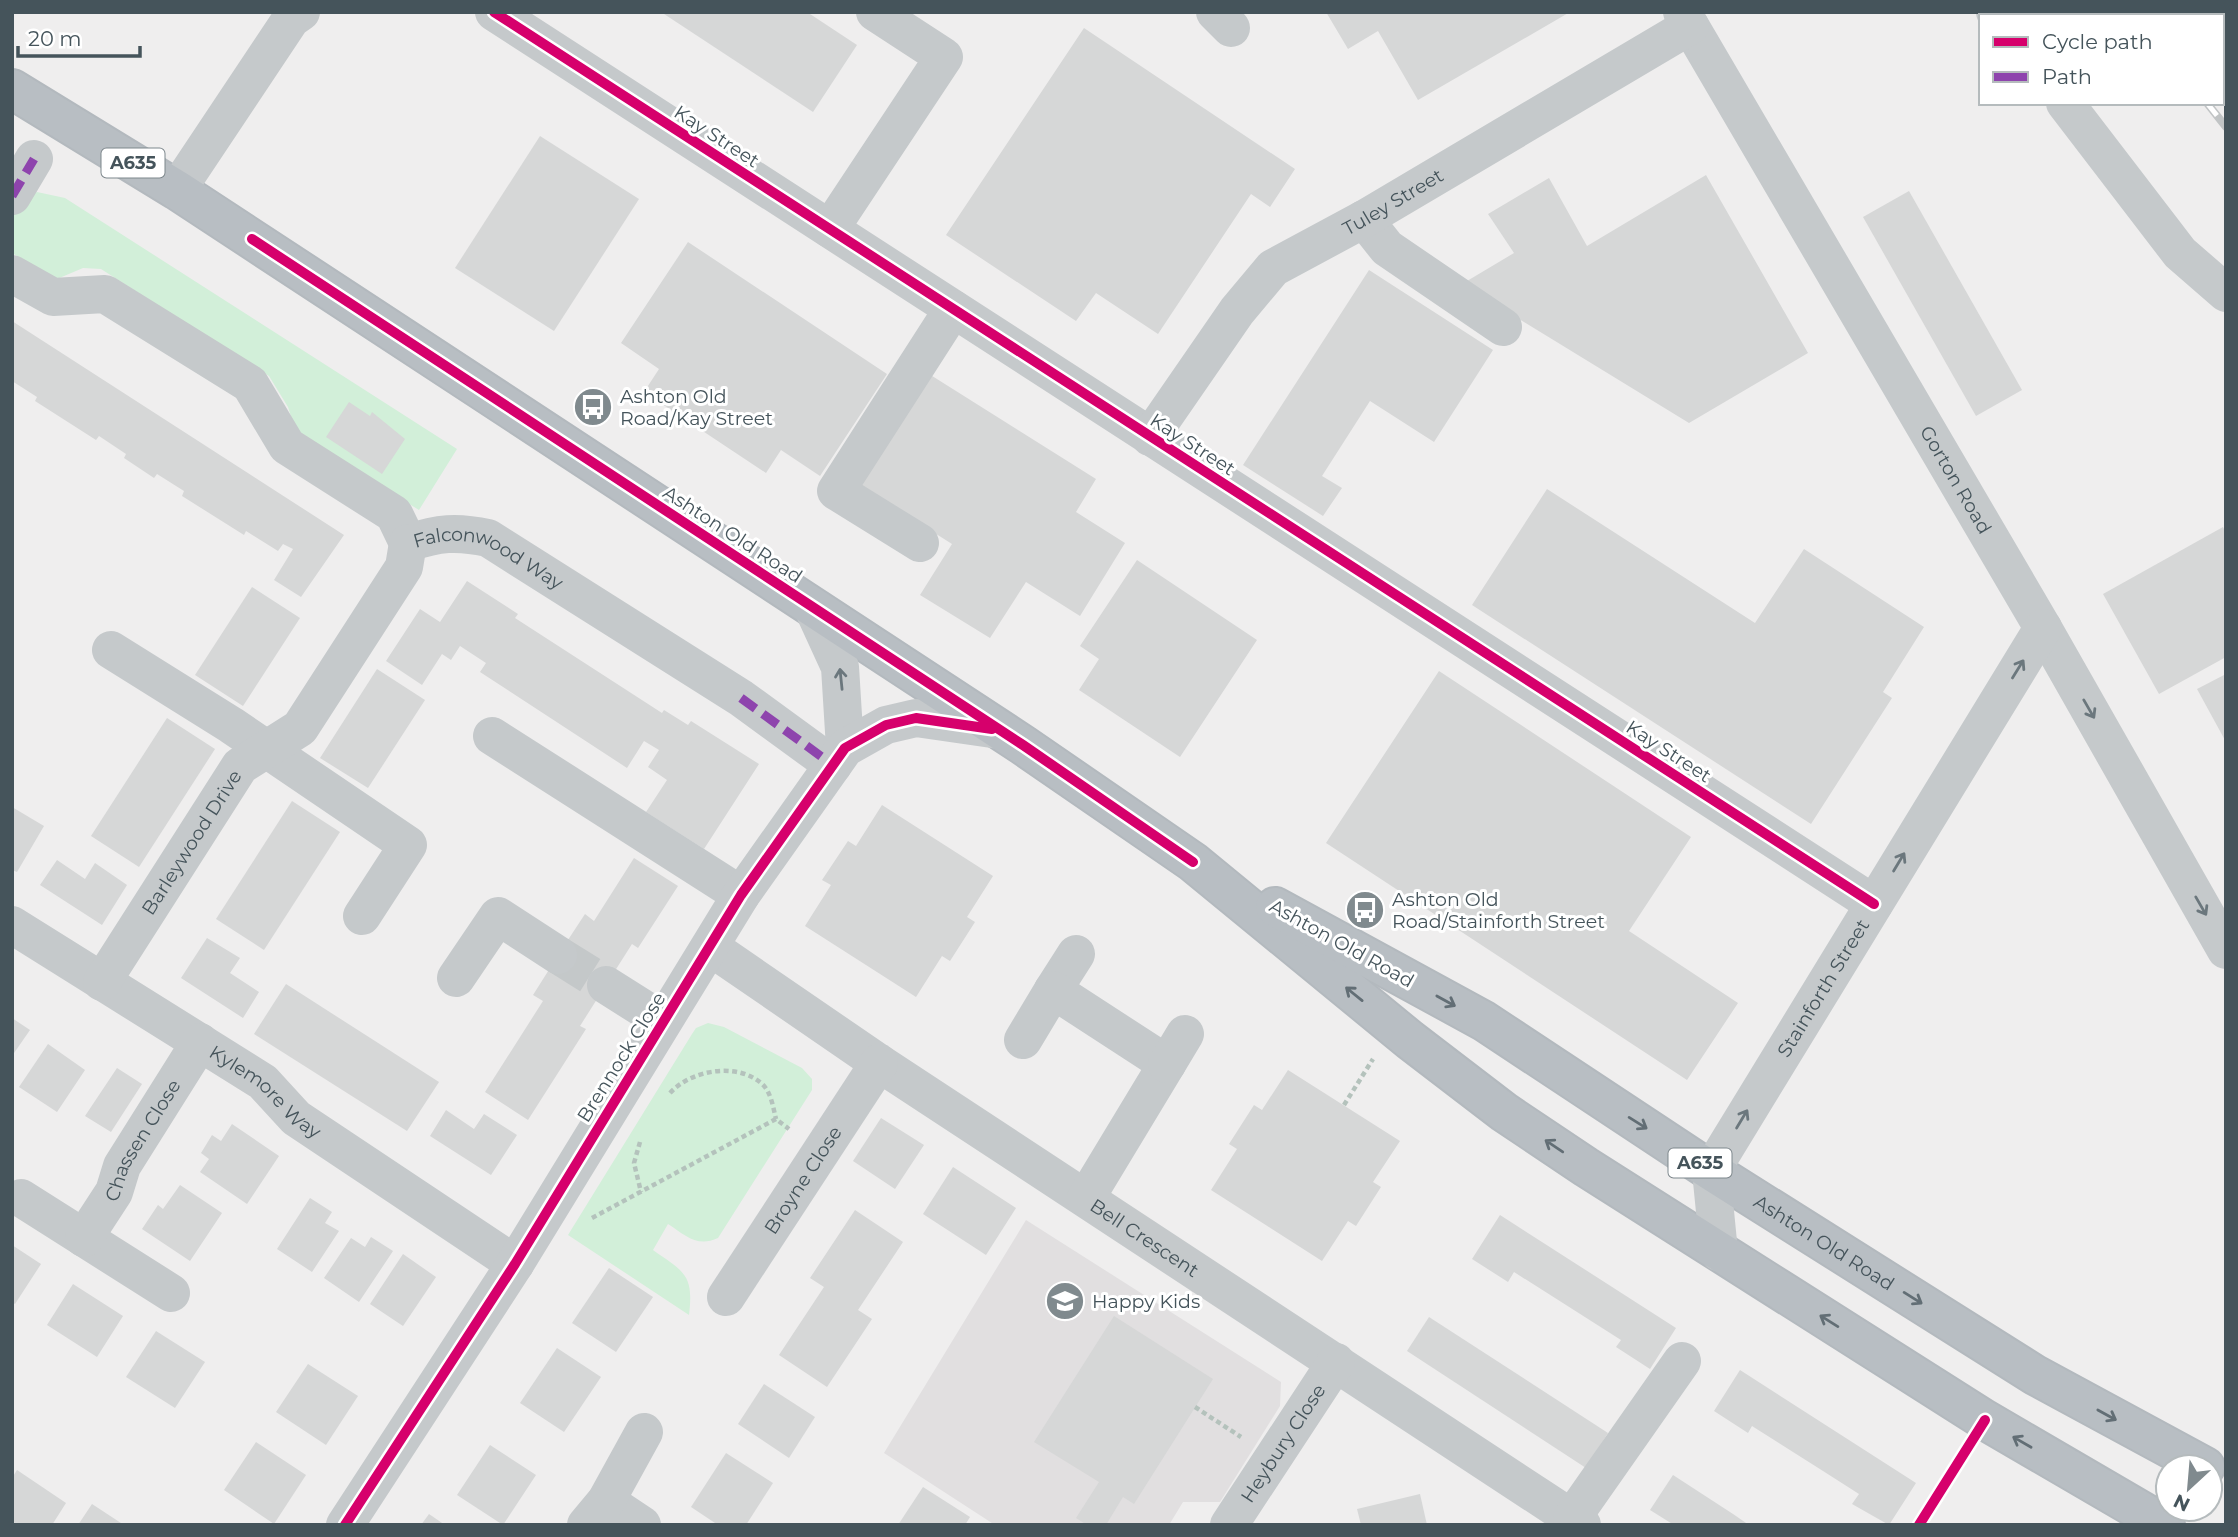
<svg xmlns="http://www.w3.org/2000/svg" width="2238" height="1537" viewBox="0 0 2238 1537" font-family="Montserrat,sans-serif">
<style>
.education{fill:#e1dfe0}
.green{fill:#d2efd9}
.building{fill:#d6d7d7}
.lines{fill:none;stroke-linecap:round;stroke-linejoin:round}
.minor-tunnel{stroke:#c4c8c9;stroke-width:38;stroke-dasharray:38 19;stroke-linecap:butt}
.highway-casing{stroke:#b3b9be;stroke-width:42}
.path{stroke:#b4c2bc;stroke-width:4.5;stroke-dasharray:5 3.5;stroke-linecap:butt}
.minor{stroke:#c5c9cb;stroke-width:38}
.highway{stroke:#b8bec3;stroke-width:38}
.rail-casing{stroke:#c1c4c5;stroke-width:8}
.rail{stroke:#fff;stroke-width:5;stroke-dasharray:16;stroke-linecap:butt}
.quiet{stroke:#8e44ad;stroke-width:9;stroke-dasharray:18 9;stroke-linecap:butt}
.cycleway-casing{stroke:#fff;stroke-width:15}
.cycleway{stroke:#d6006c;stroke-width:10}
.oneway{stroke:#6b777d}
.oneway2{stroke:#626e75}
.labels{text-anchor:middle;stroke-width:6;stroke-linejoin:round;paint-order:stroke}
.shield{fill:#fff;stroke:#7d878c;stroke-width:2}
.shield-label{font-size:18px;font-weight:bold;fill:#45545b}
.street-label{font-size:19px;fill:#45545b;stroke:#fff}
.poi-label{font-size:19px;fill:#45545b;stroke:#fff;text-anchor:start}
</style>
<rect width="100%" height="100%" fill="#efeeee"/>
<polygon class="education" points="1026,1220 1281,1382 1280,1406 1220,1502 1183,1502 1169,1525 995,1525 884,1453"/>
<g class="green">
<polygon points="37,192 65,198 457,449 419,510 297,435 288,407 269,376 101,269 83,268 57,279 12,253 12,215 27,198"/>
<path d="M708,1023L724,1027L802,1068L812,1079V1090L718,1238C697,1248 685,1235 668,1224L653,1250C684,1272 694,1274 689,1315L568,1235L692,1034L696,1028Z"/>
</g>
<g class="building">
<polygon points="661,12 807,12 857,45 813,112"/>
<polygon points="1326,12 1570,12 1418,100 1378,31 1348,49"/>
<polygon points="1084,28 1295,169 1270,207 1251,194 1158,334 1096,293 1076,321 946,235"/>
<polygon points="540,136 639,199 554,331 455,268"/>
<polygon points="1706,175 1808,353 1689,423 1462,284 1514,253 1488,214 1549,178 1587,246"/>
<polygon points="1909,191 2022,390 1976,416 1863,217"/>
<polygon points="688,242 887,374 820,476 781,450 766,473 644,392 659,369 621,343"/>
<polygon points="1369,270 1493,350 1434,442 1370,401 1322,476 1342,488 1323,516 1243,465"/>
<polygon points="12,321 344,535 301,597 274,580 293,549 283,544 278,551 246,531 244,535 182,496 184,491 157,474 154,478 124,458 126,454 99,436 96,440 35,401 37,397 12,381"/>
<polygon points="929,374 1096,479 1076,512 1125,543 1080,616 1026,582 990,638 920,595 952,544 859,485"/>
<polygon points="349,402 370,416 372,412 405,439 382,474 326,437"/>
<polygon points="1547,489 1755,623 1804,549 1924,627 1883,692 1892,698 1811,824 1472,605"/>
<polygon points="2223,527 2226,533 2226,657 2159,694 2103,594"/>
<polygon points="1137,560 1257,640 1180,757 1079,690 1099,659 1080,646"/>
<polygon points="467,581 518,614 515,618 662,713 664,710 688,725 691,721 759,764 704,849 646,812 667,780 648,767 659,750 644,741 627,768 480,672 486,663 460,646 451,660 442,654 422,685 386,661 420,609 440,622"/>
<polygon points="252,587 300,618 243,706 195,675"/>
<polygon points="377,669 425,700 368,788 320,758"/>
<polygon points="1439,671 1691,837 1629,931 1738,1003 1687,1080 1326,843"/>
<polygon points="2226,674 2226,742 2197,689"/>
<polygon points="167,718 215,749 139,867 91,836"/>
<polygon points="292,801 340,832 264,950 216,919"/>
<polygon points="882,805 993,876 967,917 975,922 950,961 942,956 916,997 805,926 831,885 822,880 848,841 856,846"/>
<polygon points="12,807 44,826 17,872 12,870"/>
<polygon points="634,858 678,886 638,948 632,944 580,1026 586,1029 528,1120 485,1092 543,1001 533,995 564,946 585,914 594,921"/>
<polygon points="57,860 85,879 95,863 127,885 102,925 40,885"/>
<polygon points="207,938 240,958 230,973 259,992 243,1018 181,978"/>
<polygon points="286,984 439,1082 407,1131 254,1034"/>
<polygon points="12,1018 30,1030 12,1056"/>
<polygon points="48,1044 85,1070 57,1112 19,1087"/>
<polygon points="117,1068 142,1084 111,1132 85,1116"/>
<polygon points="1288,1070 1400,1141 1373,1182 1381,1187 1356,1226 1348,1221 1322,1261 1211,1190 1237,1149 1229,1144 1254,1105 1262,1110"/>
<polygon points="446,1110 474,1129 484,1114 517,1135 491,1175 430,1136"/>
<polygon points="881,1118 924,1145 895,1189 853,1161"/>
<polygon points="232,1124 279,1156 247,1204 200,1172 209,1159 201,1153 212,1135 221,1141"/>
<polygon points="953,1167 1016,1208 986,1255 923,1214"/>
<polygon points="180,1185 222,1213 190,1261 142,1229 158,1205 163,1209"/>
<polygon points="310,1198 332,1212 325,1223 339,1231 312,1272 277,1249"/>
<polygon points="855,1210 903,1242 858,1310 872,1319 827,1387 779,1355 824,1287 810,1278"/>
<polygon points="1500,1215 1676,1328 1650,1369 1616,1347 1621,1340 1514,1272 1508,1282 1472,1259"/>
<polygon points="371,1237 393,1251 359,1302 324,1278 351,1238 365,1247"/>
<polygon points="12,1245 41,1264 15,1304 12,1302"/>
<polygon points="403,1254 436,1277 403,1326 370,1304"/>
<polygon points="609,1268 653,1297 616,1352 572,1323"/>
<polygon points="73,1284 123,1316 97,1357 47,1325"/>
<polygon points="1114,1316 1213,1379 1134,1504 1123,1497 1106,1525 1087,1525 1076,1518 1099,1482 1034,1442"/>
<polygon points="1429,1317 1608,1433 1586,1468 1407,1351"/>
<polygon points="156,1331 205,1362 175,1408 126,1377"/>
<polygon points="557,1348 601,1377 564,1432 520,1403"/>
<polygon points="308,1364 358,1396 326,1445 276,1412"/>
<polygon points="1740,1370 1916,1483 1889,1525 1852,1504 1859,1494 1823,1471 1752,1426 1748,1433 1714,1411"/>
<polygon points="764,1384 815,1417 789,1458 738,1424"/>
<polygon points="256,1442 306,1475 274,1524 224,1490"/>
<polygon points="490,1445 536,1475 503,1525 457,1495"/>
<polygon points="726,1453 773,1483 746,1525 718,1525 691,1507"/>
<polygon points="17,1470 66,1503 52,1525 12,1525 12,1478"/>
<polygon points="1673,1475 1733,1514 1749,1525 1674,1525 1650,1510"/>
<polygon points="923,1487 970,1517 965,1525 898,1525"/>
<polygon points="1420,1494 1427,1525 1361,1525 1357,1509"/>
<polygon points="92,1504 124,1525 78,1525"/>
<polygon points="429,1514 445,1525 421,1525"/>
</g>
<g class="lines">
<polyline class="minor-tunnel" points="558,955 606,985"/>
<g class="highway-casing">
<g id="highway">
<polyline points="12,89 177,190 1023,745 1193,862 1410,1040 1504,1112 1586,1167 1985,1420 2165,1525"/>
<path id="s11" d="M1275,907L1484,1021L1711,1171L2035,1375L2205,1467"/>
</g>
</g>
<g class="path">
<path d="M670,1093C691,1070 736,1062 761,1083C771,1091 773,1107 776,1119"/>
<polyline points="1344,1105 1373,1059"/>
<polyline points="640,1142 634,1163 641,1192"/>
<polyline points="592,1218 776,1119 789,1129"/>
<polyline points="1195,1407 1241,1437"/>
</g>
<g class="minor">
<polyline points="494,12 1874,904"/>
<polyline points="1215,12 1231,28"/>
<path id="s1" d="M1682,12L2043,628L2226,950"/>
<polyline points="1995,12 1998,16"/>
<polyline points="2065,103 2180,253 2226,293"/>
<polyline points="177,190 291,19 301,12"/>
<polyline points="12,196 34,159"/>
<polyline points="1364,219 1387,248 1503,327"/>
<polyline points="830,229 944,57 875,12"/>
<path id="s2" d="M12,274L53,297L105,294L250,384L287,446L394,514L408,543C439,533 456,531 488,538L741,698L833,765"/>
<path id="s3" d="M1150,437L1237,311L1273,268L1364,219L1690,26"/>
<polyline points="920,543 836,491 953,309"/>
<polyline points="813,608 840,667 845,748"/>
<polyline points="111,650 231,725 408,845 362,916"/>
<polyline points="492,736 741,895"/>
<path id="s4" d="M12,925L263,1082L296,1118L515,1264"/>
<path id="s5" d="M710,947L879,1063L1582,1525"/>
<polyline points="456,978 498,916 558,955"/>
<path id="s6" d="M102,982L240,766L300,728L404,567L408,543"/>
<polyline points="606,985 663,1021"/>
<polyline points="1053,990 1076,954"/>
<polyline points="1023,1040 1053,990 1167,1064 1086,1198"/>
<polyline points="1167,1064 1185,1034"/>
<polyline points="21,1198 171,1293"/>
<path id="s7" d="M84,1238L114,1192L122,1166L200,1042"/>
<path id="s8" d="M1719,1252L1711,1171L2043,628"/>
<path id="s9" d="M726,1297L879,1063"/>
<polyline points="606,1501 642,1525"/>
<polyline points="1572,1518 1682,1361"/>
<polyline points="345,1525 515,1264 741,895 845,748 886,725 916,718 999,730"/>
<polyline points="586,1525 606,1501 644,1432"/>
<path id="s10" d="M1229,1525L1336,1362"/>
</g>
<use href="#highway" class="highway"/>
<g class="rail-casing">
<g id="rail">
<polyline points="2134,12 2137,16"/>
<polyline points="2165,12 2168,16"/>
<polyline points="2222,82 2226,86"/>
<polyline points="2207,103 2226,127"/>
</g>
</g>
<use href="#rail" class="rail"/>
<g class="quiet">
<polyline points="12,196 34,159"/>
<polyline points="741,698 833,765"/>
</g>
<g class="cycleway-casing">
<g id="cycleway">
<polyline points="494,12 1874,904"/>
<polyline points="252,239 1023,745 1193,862"/>
<polyline points="345,1525 515,1264 741,895 845,748 886,725 916,718 992,729"/>
<polyline points="1919,1525 1985,1420"/>
</g>
</g>
<use href="#cycleway" class="cycleway"/>
</g>
<defs><path id="oneway-shaft" d="M-6 0H5M1.5-3L5.5 0L1.5 3" fill="none" stroke-width="1.6" stroke-linecap="round" stroke-linejoin="round" transform="scale(1.75)"/></defs>
<g class="oneway">
<use href="#oneway-shaft" transform="translate(2018 669) rotate(-58)"/>
<use href="#oneway-shaft" transform="translate(841 679) rotate(-96)"/>
<use href="#oneway-shaft" transform="translate(2089 709) rotate(60)"/>
<use href="#oneway-shaft" transform="translate(1899 862) rotate(-59)"/>
<use href="#oneway-shaft" transform="translate(2201 906) rotate(60)"/>
<use href="#oneway-shaft" transform="translate(1742 1119) rotate(-59)"/>
</g>
<g class="oneway2">
<use href="#oneway-shaft" transform="translate(1354 994) rotate(-141)"/>
<use href="#oneway-shaft" transform="translate(1446 1001) rotate(29)"/>
<use href="#oneway-shaft" transform="translate(1638 1123) rotate(32)"/>
<use href="#oneway-shaft" transform="translate(1554 1146) rotate(-146)"/>
<use href="#oneway-shaft" transform="translate(1913 1298) rotate(32)"/>
<use href="#oneway-shaft" transform="translate(1829 1321) rotate(-148)"/>
<use href="#oneway-shaft" transform="translate(2107 1415) rotate(29)"/>
<use href="#oneway-shaft" transform="translate(2022 1442) rotate(-150)"/>
</g>
<defs>
<g id="bus-disc" transform="scale(2.0125)"><circle r="9.5" fill="#808a8e" stroke="#fff"/><path d="M-5-6H5V4H4V6H2V4H-2V6H-4V4H-5ZM-3.5-4V0h7V-4ZM-3.5 1.2v1.5H-2V1.2ZM2 1.2v1.5H3.5V1.2Z" fill="#fff"/></g>
<g id="school-disc" transform="scale(2.0125)"><circle r="9.5" fill="#808a8e" stroke="#fff"/><path d="M0-5L7-2L0 1L-7-2ZM-4 1L0 2.5L4 1V4Q0 6-4 4Z" fill="#fff"/></g>
</defs>
<g fill-rule="evenodd">
<use href="#bus-disc" x="593" y="407"/>
<use href="#bus-disc" x="1365" y="910"/>
<use href="#school-disc" x="1065" y="1301"/>
</g>
<g class="labels">
<g class="shield">
<rect x="101.5" y="148.5" width="63" height="29" rx="5"/>
<rect x="1668.5" y="1148.5" width="63" height="29" rx="5"/>
</g>
<g class="shield-label">
<text x="133" y="169">A635</text>
<text x="1700" y="1169">A635</text>
</g>
<g class="street-label">
<text transform="translate(717 136) rotate(33)" y="7">Kay Street</text>
<text dy="7" stroke="none"><textPath href="#s3" startOffset="346">Tuley Street</textPath></text>
<text transform="translate(1193 444) rotate(33)" y="7">Kay Street</text>
<text dy="7" stroke="none"><textPath href="#s1" startOffset="542">Gorton Road</textPath></text>
<text transform="translate(733 534) rotate(33)" y="7">Ashton Old Road</text>
<text dy="7" stroke="none"><textPath href="#s2" startOffset="588">Falconwood Way</textPath></text>
<text transform="translate(1669 751) rotate(33)" y="7">Kay Street</text>
<text dy="7" stroke="none"><textPath href="#s6" startOffset="166">Barleywood Drive</textPath></text>
<text transform="translate(1342 943) rotate(29)" y="7">Ashton Old Road</text>
<text dy="7" stroke="none"><textPath href="#s8" startOffset="296">Stainforth Street</textPath></text>
<text transform="translate(621 1057) rotate(-58)" y="7">Brennock Close</text>
<text dy="7" stroke="none"><textPath href="#s4" startOffset="304">Kylemore Way</textPath></text>
<text dy="7" stroke="none"><textPath href="#s7" startOffset="114">Chassen Close</textPath></text>
<text dy="7" stroke="none"><textPath href="#s9" startOffset="140">Broyne Close</textPath></text>
<text dy="7" stroke="none"><textPath href="#s5" startOffset="523">Bell Crescent</textPath></text>
<text dy="7" stroke="none"><textPath href="#s11" startOffset="644">Ashton Old Road</textPath></text>
<text dy="7" stroke="none"><textPath href="#s10" startOffset="98">Heybury Close</textPath></text>
</g>
<g class="poi-label">
<text x="620" y="403">Ashton Old<tspan x="620" dy="22">Road/Kay Street</tspan></text>
<text x="1392" y="906">Ashton Old<tspan x="1392" dy="22">Road/Stainforth Street</tspan></text>
<text x="1092" y="1308">Happy Kids</text>
</g>
</g>
<rect width="2238" height="1537" fill="none" stroke="#45545b" stroke-width="28"/>
<rect x="1979" y="14" width="245" height="91" fill="#ffffff" stroke="#b5bbbd" stroke-width="2"/>
<rect x="1993" y="37" width="35" height="10" fill="#d6006c" stroke="#b5bbbd" stroke-width="2"/>
<text x="2042" y="49" font-size="21" fill="#45545b">Cycle path</text>
<rect x="1993" y="72" width="35" height="10" fill="#8e44ad" stroke="#b5bbbd" stroke-width="2"/>
<text x="2042" y="84" font-size="21" fill="#45545b">Path</text>
<g transform="translate(2189 1488) rotate(206)"><circle r="33" fill="#ffffff" stroke="#b5bbbd" stroke-width="2"/>
<path d="M0-5L12 26L0 18L-12 26Z" fill="#808a8e"/>
<text y="-10" font-size="19" font-weight="bold" text-anchor="middle" fill="#45545b">N</text>
</g>
<path d="M18 46v10h122v-10" fill="none" stroke="#45545b" stroke-width="3.5"/>
<text x="28" y="46" font-size="21" fill="#45545b" stroke="#ffffff" stroke-width="5" paint-order="stroke">20 m</text>
</svg>
